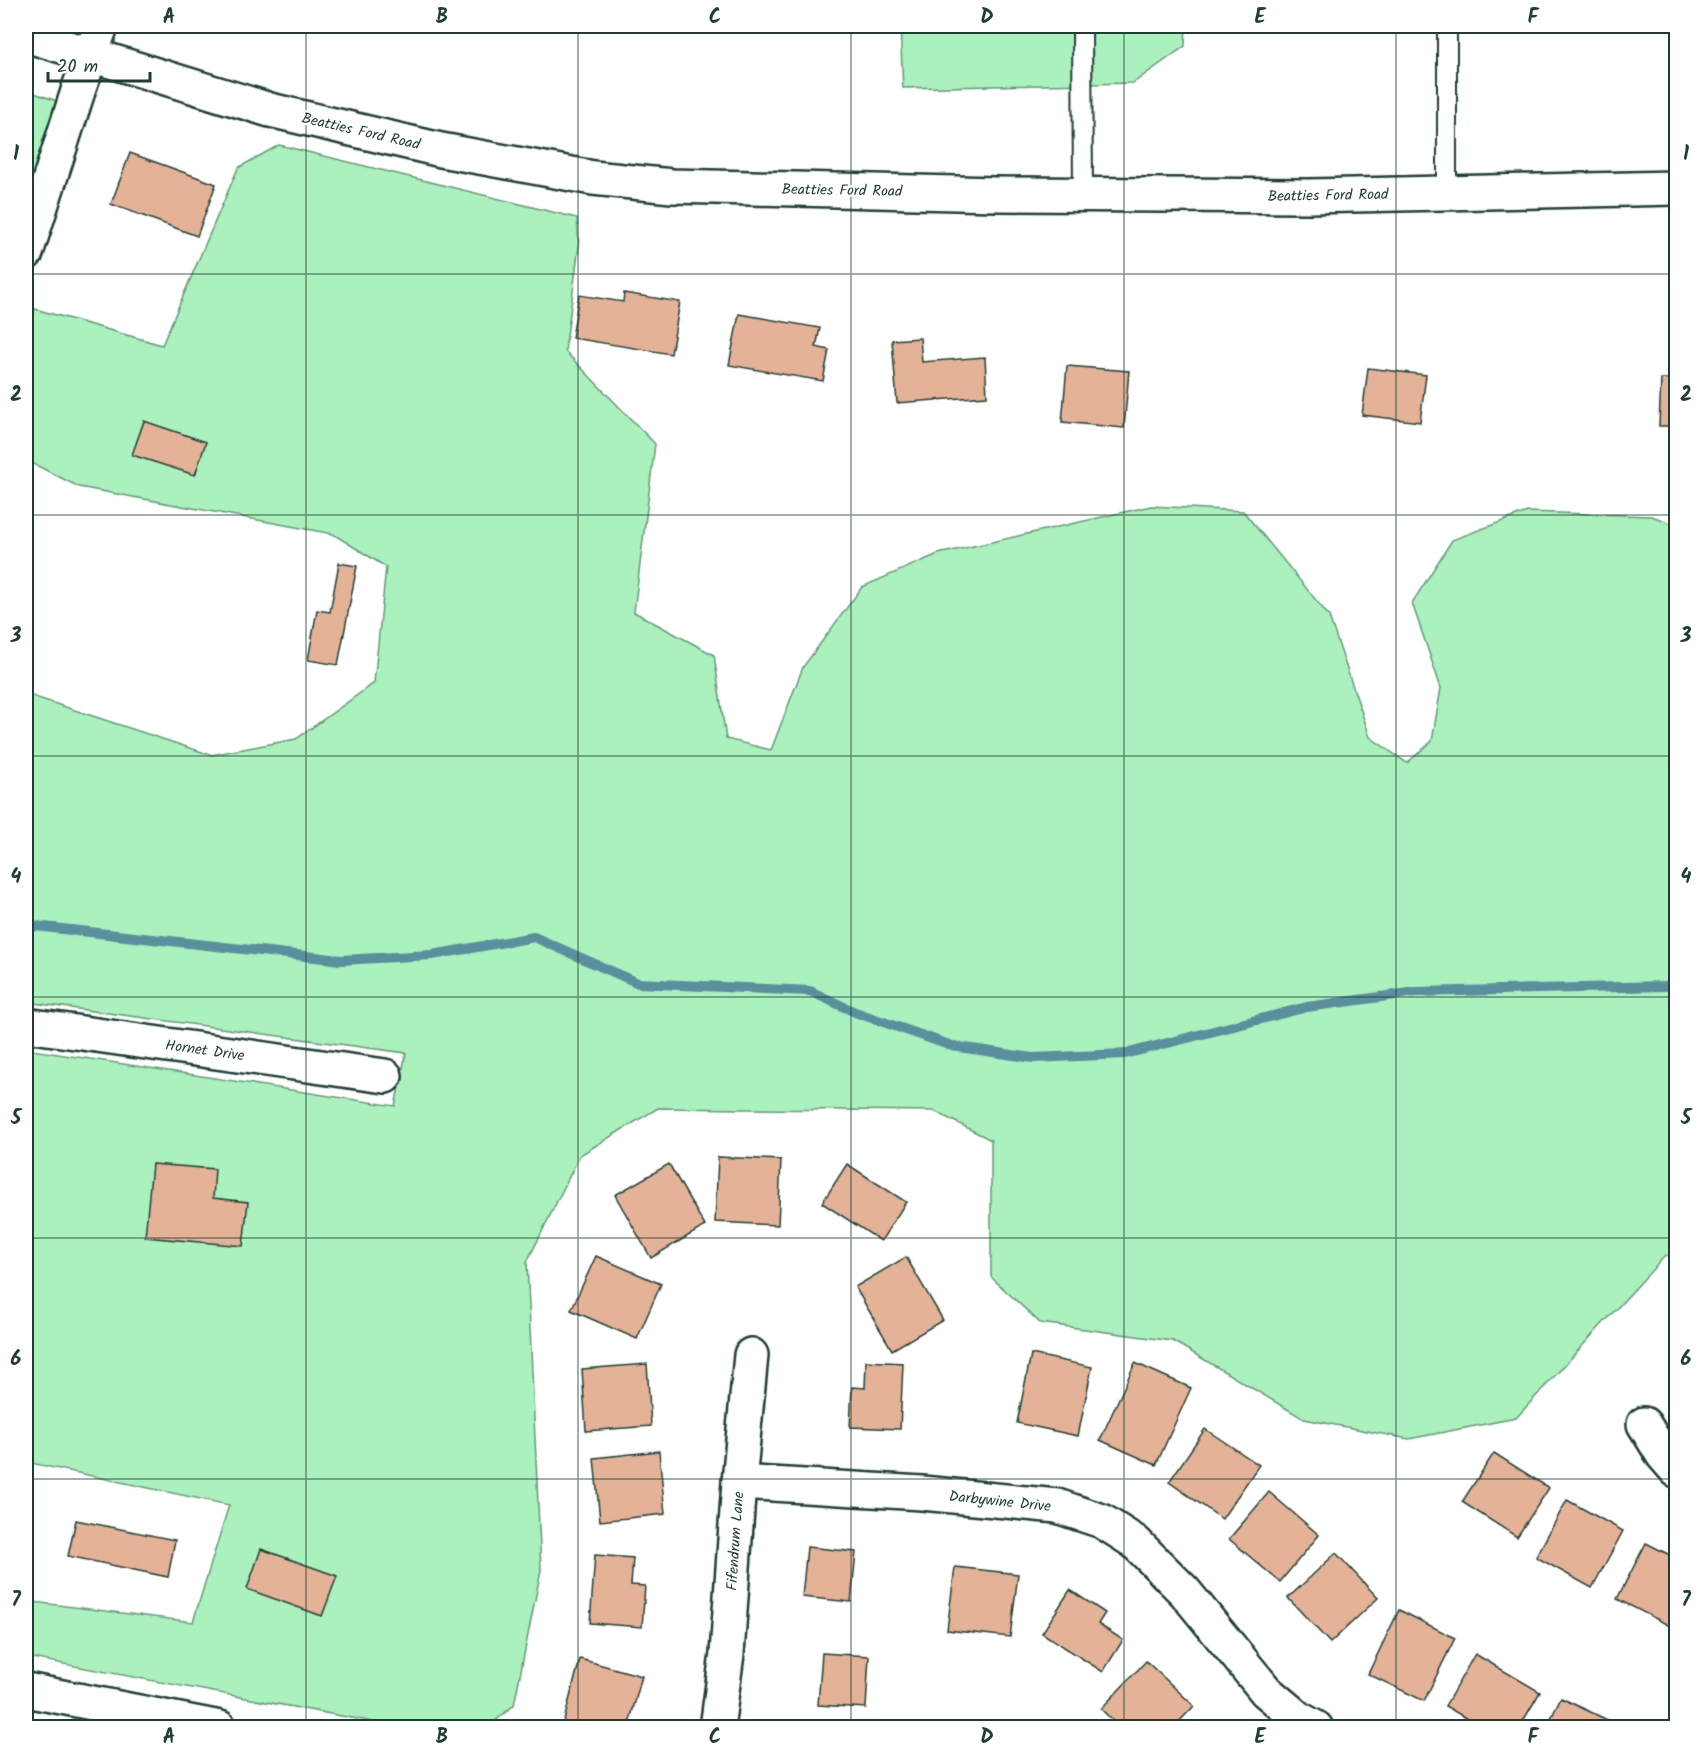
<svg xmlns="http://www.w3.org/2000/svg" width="1702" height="1753" viewBox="0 0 1702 1753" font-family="Kalam,sans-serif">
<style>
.green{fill:#aaf1bd;stroke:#649778;stroke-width:1.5}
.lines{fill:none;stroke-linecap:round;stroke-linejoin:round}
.stream{stroke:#5a8f9d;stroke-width:10}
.building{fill:#e4b296;stroke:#1f3d34;stroke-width:1.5}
.lane-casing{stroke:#1f3d34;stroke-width:22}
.street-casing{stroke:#1f3d34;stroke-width:38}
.secondary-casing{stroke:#1f3d34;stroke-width:38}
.lane{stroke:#fff;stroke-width:18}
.street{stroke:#fff;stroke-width:33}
.secondary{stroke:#fff;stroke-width:33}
.grid{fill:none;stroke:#1f3d34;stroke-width:1.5;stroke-opacity:0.55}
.labels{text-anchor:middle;stroke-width:4.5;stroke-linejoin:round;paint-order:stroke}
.street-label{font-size:15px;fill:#1f3d34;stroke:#fff}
.neatline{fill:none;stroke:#1f3d34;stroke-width:2}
.grid-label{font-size:20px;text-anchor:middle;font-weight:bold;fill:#1f3d34}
</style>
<rect width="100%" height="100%" fill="#fff"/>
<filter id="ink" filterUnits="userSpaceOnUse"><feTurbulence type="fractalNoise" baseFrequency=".0167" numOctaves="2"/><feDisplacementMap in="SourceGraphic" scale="12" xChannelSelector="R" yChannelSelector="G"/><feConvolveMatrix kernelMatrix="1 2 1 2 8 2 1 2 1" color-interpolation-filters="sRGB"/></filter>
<g filter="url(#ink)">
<g class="green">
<polygon points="900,26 1186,26 1185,46 1133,83 903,88"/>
<polygon points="26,90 57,101 26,197"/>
<polygon points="279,145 577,218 579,246 565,351 655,444 634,612 714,655 726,739 771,750 803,667 862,587 938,554 1151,506 1243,511 1329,616 1370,737 1407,763 1432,741 1441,688 1412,603 1452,540 1527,512 1652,516 1676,525 1676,1255 1665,1256 1516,1418 1409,1439 1304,1419 1173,1341 1040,1323 991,1277 991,1140 934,1111 658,1108 580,1155 527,1262 541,1570 514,1705 488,1727 400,1727 26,1657 26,1601 193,1622 229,1505 26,1462 26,1049 395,1106 406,1053 26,1002 26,694 211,755 296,739 374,683 386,567 333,534 79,487 26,460 26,340 35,309 162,345 238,168"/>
</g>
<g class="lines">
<polyline class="stream" points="26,925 341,960 432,955 534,937 638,983 810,991 855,1012 952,1046 1033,1058 1125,1054 1307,1007 1417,992 1665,986 1676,984"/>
</g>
<g class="building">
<polygon points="130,153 216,184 197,236 111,204"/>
<polygon points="624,293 680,302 671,354 572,338 579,295 623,302"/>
<polygon points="739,314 820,328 816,347 829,350 823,381 729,365"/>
<polygon points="920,338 922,362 985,357 987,396 897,403 892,340"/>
<polygon points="1067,366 1129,371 1124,428 1062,422"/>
<polygon points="1368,368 1426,375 1420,422 1362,415"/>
<polygon points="1661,379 1676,379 1676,426 1659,426"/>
<polygon points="144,421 206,442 195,475 132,455"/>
<polygon points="339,563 357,566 338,665 308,660 317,610 330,612"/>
<polygon points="718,1157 781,1160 778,1225 715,1222"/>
<polygon points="152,1164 215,1169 213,1198 248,1202 243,1246 145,1237"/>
<polygon points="669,1164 705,1226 651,1258 615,1195"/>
<polygon points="847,1164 906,1202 881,1241 822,1203"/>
<polygon points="596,1256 661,1284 637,1339 571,1310"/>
<polygon points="906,1257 943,1320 892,1350 855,1287"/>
<polygon points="1031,1354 1092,1367 1078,1436 1017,1423"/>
<polygon points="866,1361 903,1363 900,1429 850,1427 852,1387 865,1388"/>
<polygon points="1135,1363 1191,1388 1156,1465 1100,1440"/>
<polygon points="647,1364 651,1426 586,1431 582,1369"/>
<polygon points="1205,1429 1259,1465 1222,1519 1169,1482"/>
<polygon points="659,1451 665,1514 600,1521 594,1458"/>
<polygon points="1494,1453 1549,1488 1517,1537 1462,1502"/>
<polygon points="1269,1492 1319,1535 1280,1582 1229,1539"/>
<polygon points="1567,1500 1623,1531 1592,1588 1536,1557"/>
<polygon points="76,1520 175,1540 168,1577 68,1556"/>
<polygon points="1646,1543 1676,1558 1676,1629 1617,1599"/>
<polygon points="807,1547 856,1552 851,1602 802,1597"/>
<polygon points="261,1549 337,1576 322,1616 247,1589"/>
<polygon points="1336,1553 1378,1598 1330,1643 1288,1598"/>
<polygon points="595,1555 633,1558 631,1585 645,1586 642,1627 590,1623"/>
<polygon points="955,1567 1018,1574 1010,1637 947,1630"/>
<polygon points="1070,1590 1105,1613 1098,1624 1123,1640 1103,1672 1042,1633"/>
<polygon points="1399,1610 1455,1638 1424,1701 1368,1674"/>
<polygon points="822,1653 869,1656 866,1708 818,1705"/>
<polygon points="1475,1654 1540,1692 1519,1728 1483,1728 1445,1706"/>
<polygon points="580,1659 642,1676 628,1728 562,1728"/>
<polygon points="1146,1661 1194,1706 1173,1728 1120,1728 1101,1709"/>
<polygon points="1561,1698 1618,1725 1617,1728 1546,1728"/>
</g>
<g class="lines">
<g class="lane-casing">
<g id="lane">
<polyline points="1082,26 1083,194"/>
<polyline points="1447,26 1447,193"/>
</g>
</g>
<g class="street-casing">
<g id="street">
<polyline points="26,253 79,88 101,26"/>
<polyline points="26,1025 385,1076"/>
<polyline points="1644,1424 1663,1455 1676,1470"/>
<polyline points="739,1482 922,1493 1057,1506 1102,1521 1135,1542 1185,1592 1266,1691 1298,1718 1316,1728"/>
<polyline points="26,1690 220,1728"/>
<polyline points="717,1728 727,1654 739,1482 751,1355"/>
</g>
</g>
<g class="secondary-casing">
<polyline id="secondary" points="26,35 270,110 441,150 593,178 672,186 996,194 1309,196 1676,188"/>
</g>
<use href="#lane" class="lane"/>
<use href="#street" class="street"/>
<use href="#secondary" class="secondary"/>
</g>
</g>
<path class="grid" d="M306,26V1728M578,26V1728M851,26V1728M1124,26V1728M1396,26V1728M26,274H1676M26,515H1676M26,756H1676M26,997H1676M26,1238H1676M26,1479H1676"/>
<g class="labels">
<g class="street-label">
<text transform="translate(361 131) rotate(13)" y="5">Beatties Ford Road</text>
<text transform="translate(842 190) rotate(1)" y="5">Beatties Ford Road</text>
<text transform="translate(1328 195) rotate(-1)" y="5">Beatties Ford Road</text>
<text transform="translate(205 1050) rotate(8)" y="5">Hornet Drive</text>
<text transform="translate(1000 1501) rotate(6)" y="5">Darbywine Drive</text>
<text transform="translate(735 1541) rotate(-86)" y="5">Fifendrum Lane</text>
</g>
</g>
<rect width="1702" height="1753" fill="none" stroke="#fff" stroke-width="66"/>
<path d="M48 72v9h102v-9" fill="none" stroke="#1f3d34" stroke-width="3"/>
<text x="57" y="72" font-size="18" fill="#1f3d34" stroke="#ffffff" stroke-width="4.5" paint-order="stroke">20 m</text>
<rect x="33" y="33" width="1636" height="1687" class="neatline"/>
<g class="grid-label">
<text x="169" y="23">A</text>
<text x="442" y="23">B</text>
<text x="715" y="23">C</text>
<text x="987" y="23">D</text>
<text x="1260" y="23">E</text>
<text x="1533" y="23">F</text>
<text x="16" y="160">1</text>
<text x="1686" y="160">1</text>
<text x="16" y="401">2</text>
<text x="1686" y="401">2</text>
<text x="16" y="642">3</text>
<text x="1686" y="642">3</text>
<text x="16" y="883">4</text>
<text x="1686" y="883">4</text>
<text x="16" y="1124">5</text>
<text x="1686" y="1124">5</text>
<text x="16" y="1365">6</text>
<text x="1686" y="1365">6</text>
<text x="16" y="1606">7</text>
<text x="1686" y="1606">7</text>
<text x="169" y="1743">A</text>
<text x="442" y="1743">B</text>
<text x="715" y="1743">C</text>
<text x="987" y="1743">D</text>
<text x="1260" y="1743">E</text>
<text x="1533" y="1743">F</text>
</g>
</svg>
